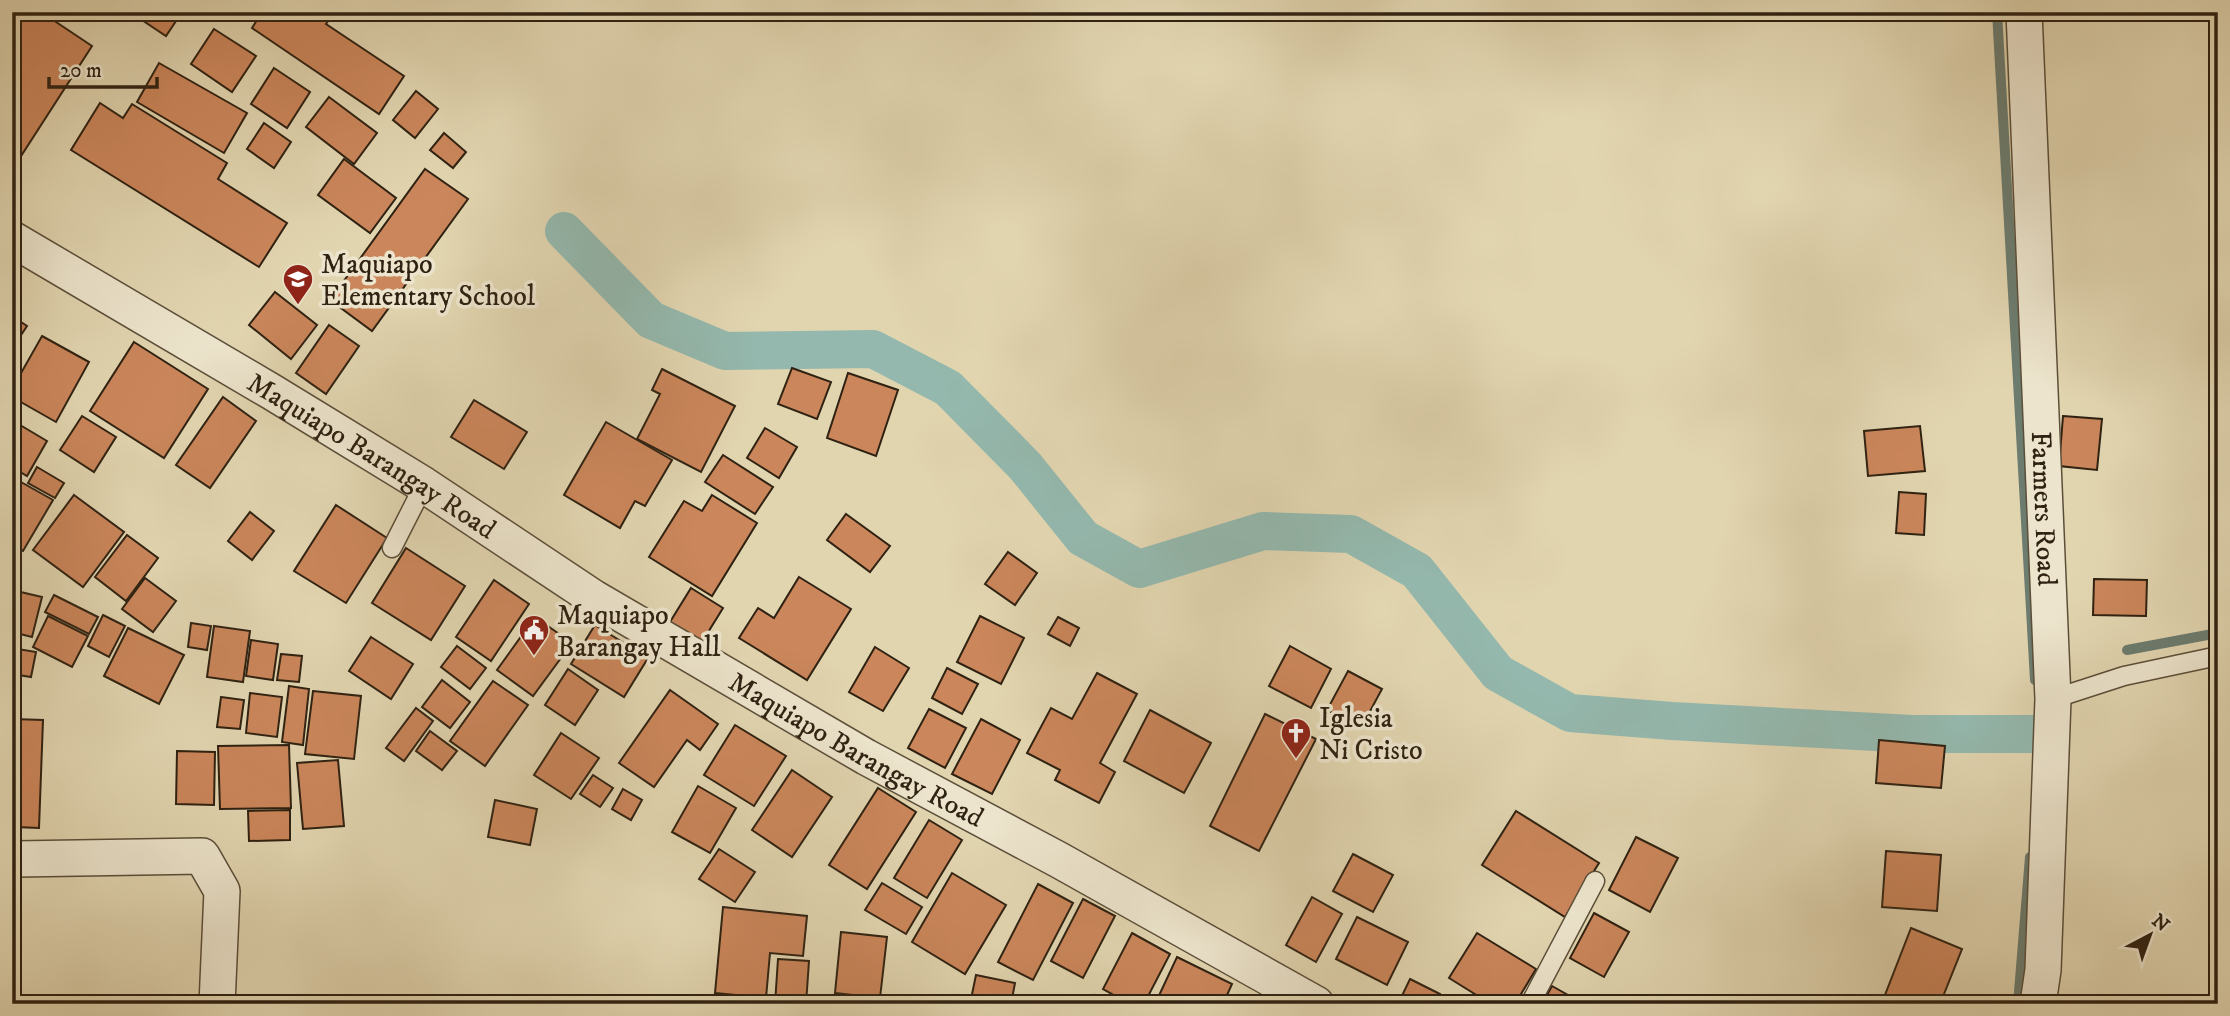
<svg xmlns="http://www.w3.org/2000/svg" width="2230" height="1016" viewBox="0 0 2230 1016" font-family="'IM FELL DW Pica',serif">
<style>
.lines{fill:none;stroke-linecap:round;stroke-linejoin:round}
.stream{stroke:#6c7c6f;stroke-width:10}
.canal{stroke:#94b8ad;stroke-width:38}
.building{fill:#cb865b;stroke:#2f2212;stroke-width:2}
.service-casing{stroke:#5c4f3a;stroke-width:21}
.minor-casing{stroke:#5c4f3a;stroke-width:38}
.service{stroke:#ece4cc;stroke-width:18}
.minor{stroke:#ece4cc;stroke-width:35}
.labels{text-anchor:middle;stroke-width:7;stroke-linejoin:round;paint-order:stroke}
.poi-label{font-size:28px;fill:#2f2212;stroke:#ece4cc;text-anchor:start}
.street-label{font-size:28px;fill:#2f2212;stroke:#ece4cc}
</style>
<rect width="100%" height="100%" fill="#e1d5b0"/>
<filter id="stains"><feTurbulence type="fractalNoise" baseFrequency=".00286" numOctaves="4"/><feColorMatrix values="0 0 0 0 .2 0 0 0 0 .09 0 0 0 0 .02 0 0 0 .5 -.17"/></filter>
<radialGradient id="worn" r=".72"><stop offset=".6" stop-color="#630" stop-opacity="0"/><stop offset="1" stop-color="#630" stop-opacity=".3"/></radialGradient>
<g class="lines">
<g class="stream">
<polyline points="1997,12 2035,680"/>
<polyline points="2127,650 2218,633"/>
<polyline points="2018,1004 2030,857"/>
</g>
<polyline class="canal" points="564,231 651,320 725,351 873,349 948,388 1025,466 1083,538 1139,569 1263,531 1351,534 1417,571 1498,673 1570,713 1672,721 1912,734 2038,734"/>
</g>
<g class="building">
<polygon points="12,12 41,12 92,46 12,170"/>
<polygon points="130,12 182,12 166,36"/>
<polygon points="262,12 335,12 326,24 404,76 379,114 252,28"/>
<polygon points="214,29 256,56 232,92 191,64"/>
<polygon points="159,63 247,113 224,153 137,102"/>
<polygon points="274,68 310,92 287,128 251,104"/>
<polygon points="416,91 438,109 415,138 393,120"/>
<polygon points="329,97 377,133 354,164 306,127"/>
<polygon points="100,103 123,118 132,104 227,163 218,179 287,223 259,267 71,150"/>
<polygon points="264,123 291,142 274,168 247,149"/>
<polygon points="444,133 466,152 453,168 430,150"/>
<polygon points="344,159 396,198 370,233 318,195"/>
<polygon points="425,169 468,199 372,331 330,300"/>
<polygon points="12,267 19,271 12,281"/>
<polygon points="275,292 317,325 291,359 249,325"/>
<polygon points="12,316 27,326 12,349"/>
<polygon points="329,325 359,346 326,394 296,373"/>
<polygon points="42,336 89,362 56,422 12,397 12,389"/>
<polygon points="134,342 208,389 164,458 90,411"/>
<polygon points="792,368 831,382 817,419 778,404"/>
<polygon points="662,369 735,406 701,472 637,439 660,394 652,390"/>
<polygon points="848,373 898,390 876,456 827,438"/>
<polygon points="223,397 256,421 210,488 176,465"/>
<polygon points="474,400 527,432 504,469 451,437"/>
<polygon points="82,416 116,437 94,472 60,450"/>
<polygon points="2063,416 2102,419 2097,470 2059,466"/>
<polygon points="15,422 47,441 27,476 12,467 12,426"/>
<polygon points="606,422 672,460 645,506 635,501 620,528 564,495"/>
<polygon points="1920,426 1925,471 1868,476 1864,431"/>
<polygon points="765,428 797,447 779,478 747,458"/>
<polygon points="723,455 773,487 755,514 705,482"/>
<polygon points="37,467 64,483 55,498 28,483"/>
<polygon points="12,477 53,500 23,551 12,545"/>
<polygon points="1899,492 1926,494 1924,535 1896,533"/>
<polygon points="74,495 124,532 83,587 33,550"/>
<polygon points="712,495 757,523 712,596 649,557 684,501 702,511"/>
<polygon points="336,505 387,538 346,603 294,571"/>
<polygon points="250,512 274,531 252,560 228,541"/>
<polygon points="846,514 890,546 870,572 827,540"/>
<polygon points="127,535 158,558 126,601 95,577"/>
<polygon points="406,548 465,586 431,640 372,603"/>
<polygon points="1008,552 1037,573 1015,605 985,584"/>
<polygon points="799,577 851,609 807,680 739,638 758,608 774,618"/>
<polygon points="145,578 176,601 153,632 122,609"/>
<polygon points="2094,579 2147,580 2146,616 2093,615"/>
<polygon points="494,580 529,604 491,661 456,637"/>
<polygon points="691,588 723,608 702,642 670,622"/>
<polygon points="12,590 42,597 32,637 12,632"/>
<polygon points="54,595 98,617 89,634 45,612"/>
<polygon points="103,615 125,626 109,657 88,646"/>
<polygon points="48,616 88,636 72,667 33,647"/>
<polygon points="980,616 1024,638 1001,684 957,662"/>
<polygon points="535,617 572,643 533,696 497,670"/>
<polygon points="1058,617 1079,628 1070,646 1048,634"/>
<polygon points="191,623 211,626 207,650 188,647"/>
<polygon points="595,625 648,658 624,697 571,664"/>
<polygon points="214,626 250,631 243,682 207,677"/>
<polygon points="128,628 184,655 159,704 104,676"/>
<polygon points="371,637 413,664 391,699 349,671"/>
<polygon points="251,640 278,644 273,680 246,676"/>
<polygon points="457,646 486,668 470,689 441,667"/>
<polygon points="1290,646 1331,669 1311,708 1269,686"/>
<polygon points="875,647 909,668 883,711 849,692"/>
<polygon points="12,648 36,652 31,677 12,674"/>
<polygon points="281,654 302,656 299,682 277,680"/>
<polygon points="947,668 978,684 962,714 932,698"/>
<polygon points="568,669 598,690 575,725 545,705"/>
<polygon points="1348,671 1382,689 1361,728 1327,710"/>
<polygon points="1097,673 1137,694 1100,763 1115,772 1099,803 1055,780 1060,770 1027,753 1051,708 1072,719"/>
<polygon points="442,680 470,702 450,728 422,707"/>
<polygon points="493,681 528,705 485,766 450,741"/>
<polygon points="289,686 309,689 303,745 282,742"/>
<polygon points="670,690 718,724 700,750 687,740 654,787 619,763"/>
<polygon points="313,691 361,696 354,759 305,754"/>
<polygon points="250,693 282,697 277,737 246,733"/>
<polygon points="221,697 244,700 240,729 217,727"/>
<polygon points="416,708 433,721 404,761 386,748"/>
<polygon points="929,709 966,728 945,768 908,748"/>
<polygon points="1150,710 1211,743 1184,793 1124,761"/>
<polygon points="1265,714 1316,739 1259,851 1210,826"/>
<polygon points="12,719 43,720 39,828 15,827 16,800 12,800"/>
<polygon points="981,719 1020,740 992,794 952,774"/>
<polygon points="735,725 786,756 754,806 704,775"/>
<polygon points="430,731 457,751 442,770 416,751"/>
<polygon points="561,733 599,758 571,799 534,775"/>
<polygon points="1879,740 1945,746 1941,788 1876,783"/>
<polygon points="289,745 291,808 220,809 218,746"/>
<polygon points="177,751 215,752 214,805 176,804"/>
<polygon points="338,760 344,826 303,829 297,763"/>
<polygon points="792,770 832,797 792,857 752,830"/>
<polygon points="593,775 613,788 600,807 580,794"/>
<polygon points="698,786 736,808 710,853 672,832"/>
<polygon points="878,788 916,812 867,889 829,865"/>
<polygon points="623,789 642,800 631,820 612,809"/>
<polygon points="495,800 537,809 530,845 488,837"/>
<polygon points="290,810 290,840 249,841 248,811"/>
<polygon points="1516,811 1599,863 1565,917 1482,865"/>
<polygon points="929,820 962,840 927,898 894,878"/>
<polygon points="1636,837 1678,858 1650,912 1609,890"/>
<polygon points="719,849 755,872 735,902 699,879"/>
<polygon points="1886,851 1941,855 1937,911 1882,907"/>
<polygon points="1353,854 1393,875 1373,912 1333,891"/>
<polygon points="952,873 1006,905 965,974 912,942"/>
<polygon points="882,883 922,907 906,934 865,910"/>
<polygon points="1038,884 1073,903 1033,980 998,962"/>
<polygon points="1312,897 1342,914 1316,962 1286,945"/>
<polygon points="1083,899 1115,916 1083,978 1051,961"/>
<polygon points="723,907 807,916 803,956 770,953 766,998 715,993"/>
<polygon points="1594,913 1629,932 1604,977 1570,958"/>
<polygon points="1357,917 1408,942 1387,985 1336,959"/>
<polygon points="1911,928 1962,949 1940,1004 1907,1004 1885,995"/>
<polygon points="841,932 887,937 880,998 835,993"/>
<polygon points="1132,933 1170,954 1144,1004 1130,1004 1103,989"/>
<polygon points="1477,933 1536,969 1515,1004 1491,1004 1449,978"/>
<polygon points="1177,957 1232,984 1223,1004 1155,1004"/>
<polygon points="778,959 809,961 806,1004 775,1004"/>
<polygon points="976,975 1015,983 1011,1004 970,1004"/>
<polygon points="1410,979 1440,994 1435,1004 1398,1004"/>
<polygon points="1552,986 1584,1004 1542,1004"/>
<polygon points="1095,995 1110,1004 1090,1004"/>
<rect x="313" y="997" width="26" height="7"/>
<polygon points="699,998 758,1003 758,1004 698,1004"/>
</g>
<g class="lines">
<g class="service-casing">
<g id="service">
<polyline points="392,548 424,485"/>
<polyline points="2053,699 2124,676 2218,656"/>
<polyline points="1530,1004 1595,881"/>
</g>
</g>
<g class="minor-casing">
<g id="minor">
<path id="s1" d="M2024,12L2053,699L2043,970L2038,1004"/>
<path id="s2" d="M12,239L272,392L424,485L594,598L866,757L1059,860L1316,1004"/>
<polyline points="16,859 202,856 222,891 217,1004"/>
</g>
</g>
<use href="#service" class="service"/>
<use href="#minor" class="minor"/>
</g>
<defs>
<g id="school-pin" transform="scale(1.575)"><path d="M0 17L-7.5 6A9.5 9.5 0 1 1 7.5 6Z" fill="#8f2418" stroke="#ece4cc"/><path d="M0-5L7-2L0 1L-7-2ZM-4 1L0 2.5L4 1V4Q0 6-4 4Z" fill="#fff"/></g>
<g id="civic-pin" transform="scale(1.575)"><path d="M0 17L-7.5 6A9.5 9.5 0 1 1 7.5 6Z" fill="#8f2418" stroke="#ece4cc"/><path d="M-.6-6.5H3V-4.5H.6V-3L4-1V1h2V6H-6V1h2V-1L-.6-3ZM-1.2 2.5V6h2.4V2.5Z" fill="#fff"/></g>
<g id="church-pin" transform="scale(1.575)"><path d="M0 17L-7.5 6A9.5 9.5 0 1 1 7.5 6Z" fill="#8f2418" stroke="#ece4cc"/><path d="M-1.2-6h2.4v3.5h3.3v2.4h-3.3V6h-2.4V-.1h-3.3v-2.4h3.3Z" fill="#fff"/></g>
</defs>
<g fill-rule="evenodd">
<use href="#school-pin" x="298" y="279"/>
<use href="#civic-pin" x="534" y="630"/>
<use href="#church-pin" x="1296" y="733"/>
</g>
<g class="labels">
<g class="poi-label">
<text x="321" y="273">Maquiapo<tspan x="321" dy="32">Elementary School</tspan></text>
<text x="557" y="624">Maquiapo<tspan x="557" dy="32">Barangay Hall</tspan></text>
<text x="1319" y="727">Iglesia<tspan x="1319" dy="32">Ni Cristo</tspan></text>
</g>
<g class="street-label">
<text dy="10" stroke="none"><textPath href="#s2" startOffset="420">Maquiapo Barangay Road</textPath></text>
<text dy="10" stroke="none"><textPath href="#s1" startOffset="497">Farmers Road</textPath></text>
<text dy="10" stroke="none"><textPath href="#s2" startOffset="987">Maquiapo Barangay Road</textPath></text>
</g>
</g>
<rect width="2230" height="1016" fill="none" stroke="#e1d5b0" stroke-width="42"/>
<rect x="14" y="14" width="2202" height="988" fill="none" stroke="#2f2212" stroke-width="3.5"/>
<rect x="21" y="21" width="2188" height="974" fill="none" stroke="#2f2212" stroke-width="2"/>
<g transform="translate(2150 935) rotate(41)" stroke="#ece4cc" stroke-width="5" paint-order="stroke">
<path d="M0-5L12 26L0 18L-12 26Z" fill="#2f2212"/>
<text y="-10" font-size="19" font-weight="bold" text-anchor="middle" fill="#2f2212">N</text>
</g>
<path d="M49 77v10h108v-10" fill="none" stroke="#2f2212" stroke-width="3.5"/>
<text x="60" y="77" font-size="21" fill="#2f2212" stroke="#ece4cc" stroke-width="5" paint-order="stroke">20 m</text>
<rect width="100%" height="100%" filter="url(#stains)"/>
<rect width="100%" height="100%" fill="url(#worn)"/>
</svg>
